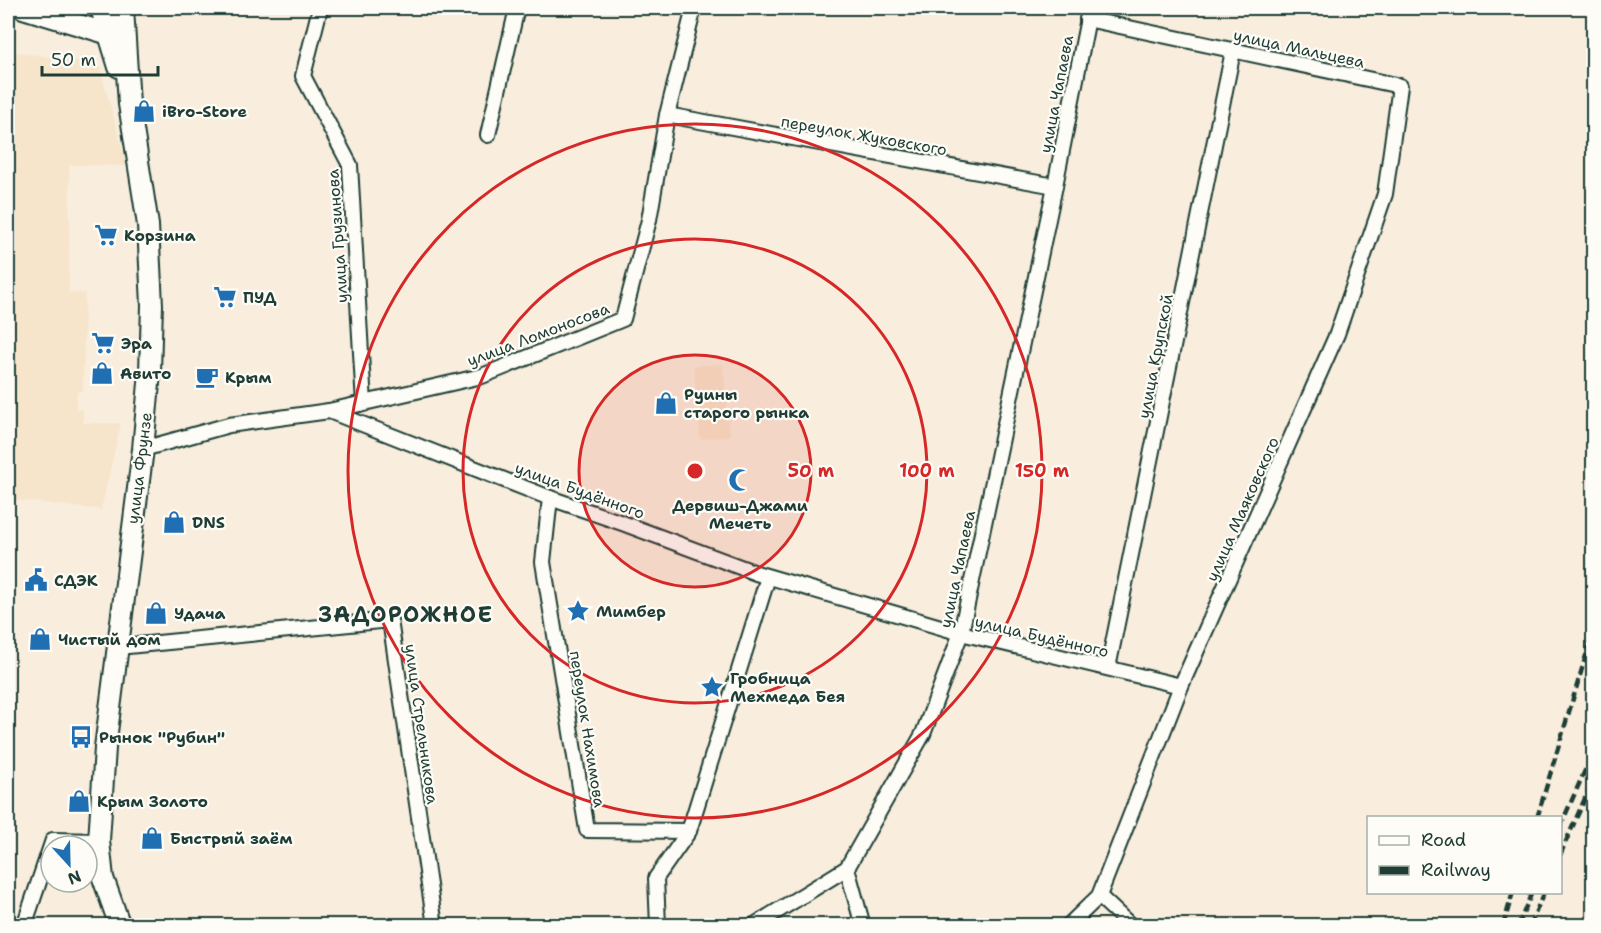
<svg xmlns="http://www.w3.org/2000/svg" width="1601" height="933" viewBox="0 0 1601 933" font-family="'Shantell Sans',sans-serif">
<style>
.built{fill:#f6e5cb}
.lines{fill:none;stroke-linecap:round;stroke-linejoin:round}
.minor-casing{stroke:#1f3d34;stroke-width:18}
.secondary-casing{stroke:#1f3d34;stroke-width:24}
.minor{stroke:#fdfcf7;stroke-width:14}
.secondary{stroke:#fdfcf7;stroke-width:20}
.rail{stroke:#1f3d34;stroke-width:4.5;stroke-dasharray:9 4.5;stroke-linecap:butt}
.ring{fill:none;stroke:#d62828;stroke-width:3}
.labels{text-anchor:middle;stroke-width:4.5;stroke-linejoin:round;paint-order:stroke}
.street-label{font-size:16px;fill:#1f3d34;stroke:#fdfcf7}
.poi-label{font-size:16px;font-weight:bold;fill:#1f3d34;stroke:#fdfcf7;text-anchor:start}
.district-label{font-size:22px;font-weight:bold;letter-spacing:1.5px;fill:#1f3d34;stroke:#fdfcf7}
.centre{fill:#d62828;stroke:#fdfcf7;stroke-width:3}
.ring-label{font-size:18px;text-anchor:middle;font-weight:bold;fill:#d62828;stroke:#fdfcf7;stroke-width:4.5;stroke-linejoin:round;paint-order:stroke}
</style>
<rect width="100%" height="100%" fill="#f9eedd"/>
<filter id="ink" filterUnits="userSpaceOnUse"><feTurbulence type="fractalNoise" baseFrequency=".0167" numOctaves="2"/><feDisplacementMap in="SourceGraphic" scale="12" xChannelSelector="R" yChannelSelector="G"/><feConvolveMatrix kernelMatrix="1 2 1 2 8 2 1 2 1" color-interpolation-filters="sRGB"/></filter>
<g filter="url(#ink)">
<g class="built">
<polygon points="8,51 99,64 127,166 69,165 70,179 69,292 85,293 83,391 77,392 76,409 83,410 83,423 121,423 101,510 8,499"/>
<polygon points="723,364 730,436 700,439 694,366"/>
</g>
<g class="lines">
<g class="minor-casing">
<g id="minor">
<polyline points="320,8 303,76 350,165 364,404"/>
<polyline points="667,115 1055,186"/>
<polyline points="488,135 517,8"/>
<polyline points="329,411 482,376 623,319 649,220 667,115 694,8"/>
<polyline points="143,449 229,425 329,411 550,498 625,524 756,573 961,633 1181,686"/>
<polyline points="550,498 543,562 587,830 689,831"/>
<polyline points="118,647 390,620 435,926"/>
<polyline points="1108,668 1233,51"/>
<polyline points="847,868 863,926"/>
<polyline points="1099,896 1131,926"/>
<polyline points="24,926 53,840 99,841"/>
<polyline points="658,926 656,878 689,831 768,577"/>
<polyline points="753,926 847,868 923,734 961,633 1055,186 1090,8"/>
<polyline points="1068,926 1099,896 1181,686 1337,334 1385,194 1400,86 1087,19"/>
</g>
</g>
<g class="secondary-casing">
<g id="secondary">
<polyline points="23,8 109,34"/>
<polyline points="101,8 119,67"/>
<polyline points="120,926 103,878 99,841 105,748 143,449 150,372 152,305 148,225 129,104 123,8"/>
</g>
</g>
<use href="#minor" class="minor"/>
<use href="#secondary" class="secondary"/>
<g class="rail">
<polyline points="1537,818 1594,629"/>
<polyline points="1560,827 1594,750"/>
<polyline points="1560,855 1594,778"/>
<polyline points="1503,926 1513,892"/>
<polyline points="1518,926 1532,892"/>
<polyline points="1530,926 1544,892"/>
<polyline points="1564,926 1565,925"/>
</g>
</g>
</g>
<circle cx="695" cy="471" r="116" fill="#d62828" fill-opacity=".12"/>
<g class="ring">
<circle cx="695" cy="471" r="116"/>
<circle cx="695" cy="471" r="232"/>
<circle cx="695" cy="471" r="347"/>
</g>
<defs>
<g id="shop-bare" transform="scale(1.8)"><path d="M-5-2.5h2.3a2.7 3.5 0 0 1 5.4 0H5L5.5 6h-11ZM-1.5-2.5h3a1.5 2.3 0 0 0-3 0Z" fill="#1f6fb2" stroke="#fdfcf7" stroke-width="2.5" paint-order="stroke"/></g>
<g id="supermarket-bare" transform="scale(1.8)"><path d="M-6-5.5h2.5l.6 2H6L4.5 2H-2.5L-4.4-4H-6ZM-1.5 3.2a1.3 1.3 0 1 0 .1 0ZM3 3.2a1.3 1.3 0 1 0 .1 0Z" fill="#1f6fb2" stroke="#fdfcf7" stroke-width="2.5" paint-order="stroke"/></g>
<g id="cafe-bare" transform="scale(1.8)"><path d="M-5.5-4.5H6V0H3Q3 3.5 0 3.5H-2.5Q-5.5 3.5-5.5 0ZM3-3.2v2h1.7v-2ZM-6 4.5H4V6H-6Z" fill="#1f6fb2" stroke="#fdfcf7" stroke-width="2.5" paint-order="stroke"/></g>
<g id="mosque-bare" transform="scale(1.8)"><path d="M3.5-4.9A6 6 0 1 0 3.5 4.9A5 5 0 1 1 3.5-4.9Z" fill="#1f6fb2" stroke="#fdfcf7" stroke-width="2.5" paint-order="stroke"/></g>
<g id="civic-bare" transform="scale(1.8)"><path d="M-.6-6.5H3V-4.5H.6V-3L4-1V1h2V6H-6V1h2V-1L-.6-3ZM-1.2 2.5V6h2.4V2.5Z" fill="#1f6fb2" stroke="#fdfcf7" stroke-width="2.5" paint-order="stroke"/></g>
<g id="sight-bare" transform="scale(1.8)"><path d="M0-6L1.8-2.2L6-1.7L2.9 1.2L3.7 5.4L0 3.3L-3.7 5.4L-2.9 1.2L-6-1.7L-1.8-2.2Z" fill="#1f6fb2" stroke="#fdfcf7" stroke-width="2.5" paint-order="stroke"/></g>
<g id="bus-bare" transform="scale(1.8)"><path d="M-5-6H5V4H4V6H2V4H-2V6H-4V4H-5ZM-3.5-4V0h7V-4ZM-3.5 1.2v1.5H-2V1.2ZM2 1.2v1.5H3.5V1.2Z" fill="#1f6fb2" stroke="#fdfcf7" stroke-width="2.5" paint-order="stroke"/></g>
</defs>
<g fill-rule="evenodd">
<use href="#shop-bare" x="144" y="111"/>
<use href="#supermarket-bare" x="106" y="235"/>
<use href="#supermarket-bare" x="225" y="297"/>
<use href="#supermarket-bare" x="103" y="343"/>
<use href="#shop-bare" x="102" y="373"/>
<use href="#cafe-bare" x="207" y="377"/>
<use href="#shop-bare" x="666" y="403"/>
<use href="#mosque-bare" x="740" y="480"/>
<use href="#shop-bare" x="174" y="522"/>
<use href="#civic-bare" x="36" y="580"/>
<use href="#sight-bare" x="578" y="611"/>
<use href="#shop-bare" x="156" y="613"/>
<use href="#shop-bare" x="40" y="639"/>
<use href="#sight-bare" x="712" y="687"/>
<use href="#bus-bare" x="81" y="737"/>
<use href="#shop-bare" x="79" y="801"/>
<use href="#shop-bare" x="152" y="838"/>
</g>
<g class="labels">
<g class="street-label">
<text transform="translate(1299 48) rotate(12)" y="6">улица Мальцева</text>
<text transform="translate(1056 94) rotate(-79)" y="6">улица Чапаева</text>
<text transform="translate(864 135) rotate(10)" y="6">переулок Жуковского</text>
<text transform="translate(337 236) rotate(-94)" y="6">улица Грузинова</text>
<text transform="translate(538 334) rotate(-21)" y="6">улица Ломоносова</text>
<text transform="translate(1155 356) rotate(-79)" y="6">улица Крупской</text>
<text transform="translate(139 468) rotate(-83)" y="6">улица Фрунзе</text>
<text transform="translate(580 490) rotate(20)" y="6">улица Будённого</text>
<text transform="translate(1242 509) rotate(-66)" y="6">улица Маяковского</text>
<text transform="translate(957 569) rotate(-78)" y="6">улица Чапаева</text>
<text transform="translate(1042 636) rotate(13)" y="6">улица Будённого</text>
<text transform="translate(422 724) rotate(82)" y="6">улица Стрельникова</text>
<text transform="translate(588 729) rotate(81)" y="6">переулок Нахимова</text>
</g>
<g class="poi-label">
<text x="162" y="117">iBro-Store</text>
<text x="124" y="241">Корзина</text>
<text x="243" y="303">ПУД</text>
<text x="121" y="349">Эра</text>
<text x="120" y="379">Авито</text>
<text x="225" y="383">Крым</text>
<text x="684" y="400">Руины<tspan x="684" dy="18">старого рынка</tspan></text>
<text x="740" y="511" text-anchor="middle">Дервиш-Джами<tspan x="740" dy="18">Мечеть</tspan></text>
<text x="192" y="528">DNS</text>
<text x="54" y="586">СДЭК</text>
<text x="596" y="617">Мимбер</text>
<text x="174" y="619">Удача</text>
<text x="58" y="645">Чистый дом</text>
<text x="730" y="684">Гробница<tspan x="730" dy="18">Мехмеда Бея</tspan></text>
<text x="99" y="743">Рынок "Рубин"</text>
<text x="97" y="807">Крым Золото</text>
<text x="170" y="844">Быстрый заём</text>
</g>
<g class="district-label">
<text x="406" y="622">ЗАДОРОЖНОЕ</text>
</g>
</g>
<circle cx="695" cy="471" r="9" class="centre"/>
<g class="ring-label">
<text x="811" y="477">50 m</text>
<text x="927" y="477">100 m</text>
<text x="1042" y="477">150 m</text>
</g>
<rect width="1601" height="933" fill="none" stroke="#fdfcf7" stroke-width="30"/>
<rect x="15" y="15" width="1571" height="903" fill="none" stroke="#1f3d34" stroke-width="2" filter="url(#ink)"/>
<rect x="1367" y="816" width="195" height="78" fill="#fdfcf7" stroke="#a4b0a9" stroke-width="1.5"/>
<rect x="1379" y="836" width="30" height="9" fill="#fdfcf7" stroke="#a4b0a9" stroke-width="1.5"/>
<text x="1421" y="846" font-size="18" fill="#1f3d34">Road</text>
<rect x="1379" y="866" width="30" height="9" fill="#1f3d34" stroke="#a4b0a9" stroke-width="1.5"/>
<text x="1421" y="876" font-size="18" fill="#1f3d34">Railway</text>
<g transform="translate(69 864) rotate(158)"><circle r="28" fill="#fdfcf7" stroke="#a4b0a9" stroke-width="1.5"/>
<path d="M0-4.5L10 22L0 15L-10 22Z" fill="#1f6fb2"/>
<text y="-9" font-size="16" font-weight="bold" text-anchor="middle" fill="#1f3d34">N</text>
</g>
<path d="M42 66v9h116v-9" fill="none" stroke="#1f3d34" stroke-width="3"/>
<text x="51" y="66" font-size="18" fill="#1f3d34" stroke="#fdfcf7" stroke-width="4.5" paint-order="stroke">50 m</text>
</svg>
